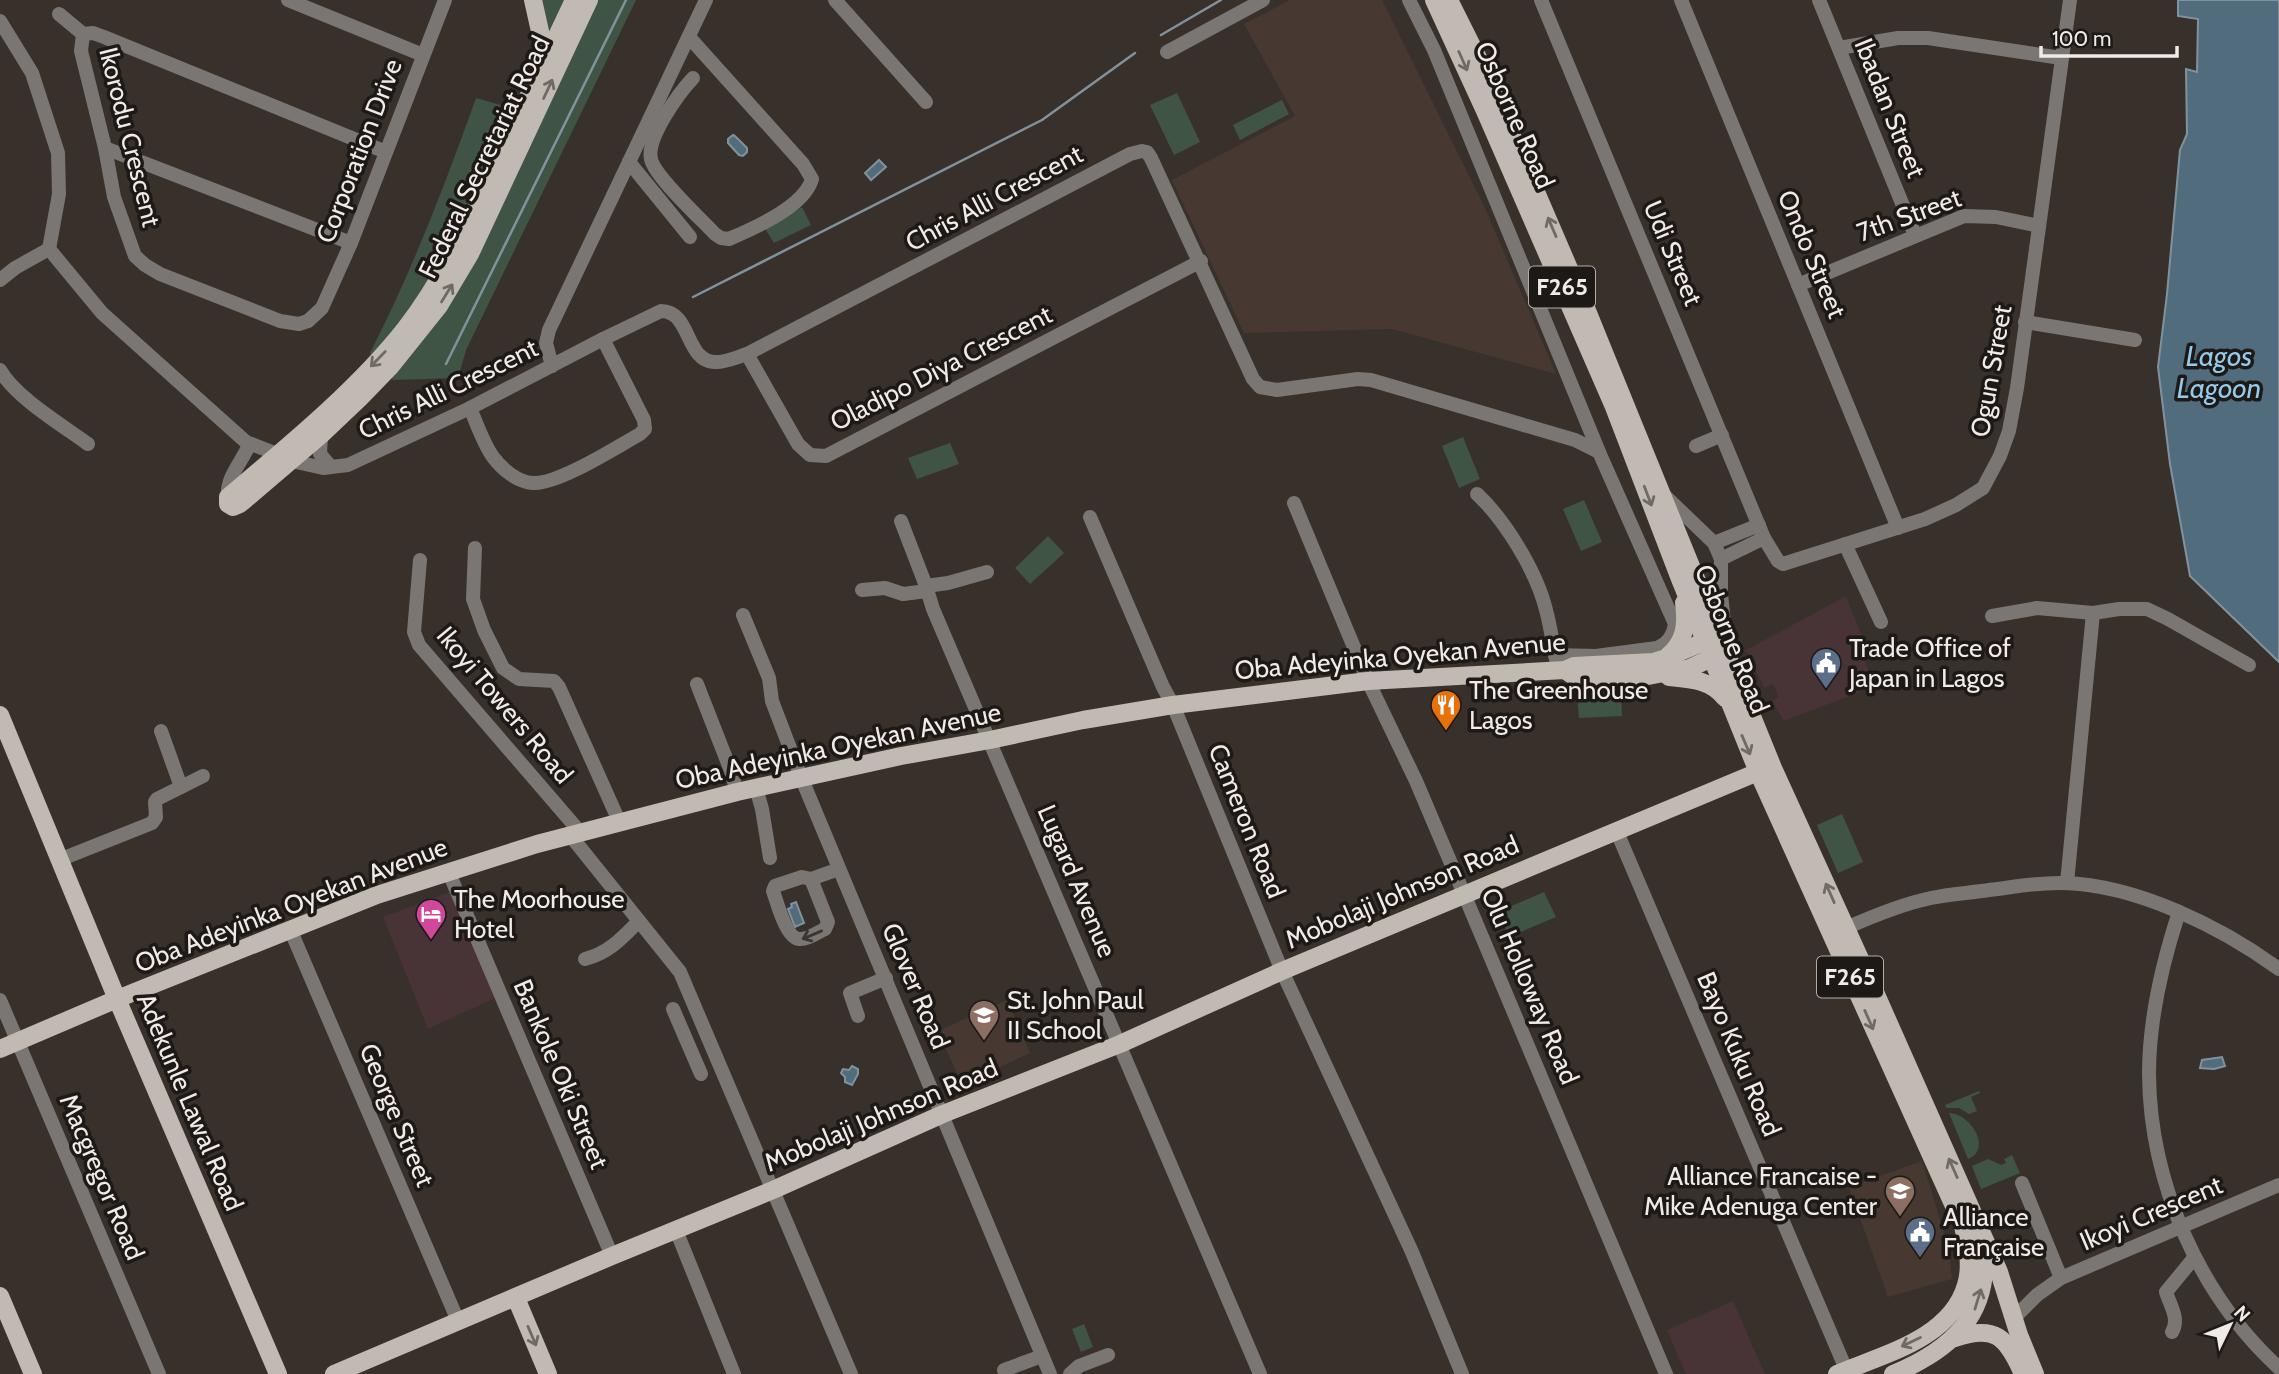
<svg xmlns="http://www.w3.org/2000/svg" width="2279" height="1374" viewBox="0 0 2279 1374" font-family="Cabin,sans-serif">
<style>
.commercial{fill:#483336}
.built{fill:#473931}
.green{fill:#405445}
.water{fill:#516c7d;stroke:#81929d;stroke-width:2}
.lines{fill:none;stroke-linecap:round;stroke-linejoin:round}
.stream{stroke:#81929d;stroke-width:2.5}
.minor{stroke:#7a7673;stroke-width:14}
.major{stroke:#c1bab3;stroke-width:18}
.oneway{stroke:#6f6a65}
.oneway2{stroke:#393533}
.labels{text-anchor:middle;stroke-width:7;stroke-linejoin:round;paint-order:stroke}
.shield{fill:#1d1917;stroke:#b1aca9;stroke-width:2}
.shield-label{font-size:24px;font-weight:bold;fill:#f1ebe8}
.street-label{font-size:26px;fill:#f1ebe8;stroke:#1d1917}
.poi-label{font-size:26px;fill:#f1ebe8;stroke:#1d1917;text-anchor:start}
.water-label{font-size:28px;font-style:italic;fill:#96caeb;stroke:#1d1917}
</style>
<rect width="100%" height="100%" fill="#38302b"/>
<g class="commercial">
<polygon points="1846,596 1869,654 1863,657 1876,686 1784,721 1772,701 1779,697 1773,684 1764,688 1746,650"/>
<polygon points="450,892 495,998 428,1029 383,917"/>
<polygon points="1733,1301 1765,1374 1686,1374 1667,1330"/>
</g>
<g class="built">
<polygon points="1290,0 1382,0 1486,210 1556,374 1392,329 1244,333 1172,180 1295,116 1244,24"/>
<polygon points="1007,1000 1030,1053 962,1085 938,1031"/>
<polygon points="1922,1161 1949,1249 1952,1279 1888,1297 1849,1187"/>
</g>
<g class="green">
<polygon points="534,0 565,0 546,42"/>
<path d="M598,0H636L466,350L458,378L393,380L370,353C412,271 445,185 476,98L542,117Z"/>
<polygon points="1177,93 1200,142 1174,155 1150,105"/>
<polygon points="1282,100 1289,114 1240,140 1233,125"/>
<polygon points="802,207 811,225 774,243 764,227"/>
<polygon points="1463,437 1480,479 1459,488 1442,446"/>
<polygon points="950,443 959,464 917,479 908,458"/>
<polygon points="1584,500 1602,542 1581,551 1563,509"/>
<polygon points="1048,536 1064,553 1030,584 1015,568"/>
<polygon points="1621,691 1622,716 1579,718 1577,694"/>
<polygon points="1842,814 1863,862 1838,873 1817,825"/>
<polygon points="1544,892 1556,917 1509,937 1498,912"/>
<polygon points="1979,1091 1980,1093 1971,1097 1977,1111 1969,1114 1959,1108 1946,1108 1945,1105"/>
<path d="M1949,1113C1970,1113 1993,1149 1968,1159Z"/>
<polygon points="2012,1155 2020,1173 1981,1189 1972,1166 1988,1159 2001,1165 2006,1163 2004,1159"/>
<polygon points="1084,1324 1093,1347 1081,1352 1072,1329"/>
</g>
<g class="water">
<polygon points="2178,0 2279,0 2279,662 2190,576 2170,464 2158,367 2167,294 2180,150 2187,134 2186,69 2197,72 2198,19 2178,16"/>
<polygon points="733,135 735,136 747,148 747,152 743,156 739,155 728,143 728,139"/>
<polygon points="879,160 886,167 871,180 865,173"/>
<polygon points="796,902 804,923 795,927 788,909 792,907 791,904"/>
<polygon points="2222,1057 2225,1066 2214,1069 2200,1068 2202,1060"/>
<polygon points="852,1066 858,1069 858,1074 852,1085 845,1082 845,1077 841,1073 843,1069 849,1070"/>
</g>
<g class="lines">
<g class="stream">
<polyline points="1161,35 1221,0"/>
<polyline points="693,297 1042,120 1135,53"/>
<polyline points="446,364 626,0"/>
</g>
<g class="minor">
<polyline points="288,0 423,55"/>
<polyline points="835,0 926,102"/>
<path d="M1409,0L1434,50L1599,452L1675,624C1673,636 1668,643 1657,648L1596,656L1555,655"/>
<polyline points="1541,0 1764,538 1778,561 1783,564 1925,519 1956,505 1983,488 2000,456 2009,431 2017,388 2070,0"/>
<polyline points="1681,0 1898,528"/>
<polyline points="1819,0 1915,235"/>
<polyline points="59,14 83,34"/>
<polyline points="0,21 32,73 58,153 59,194 49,249"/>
<path d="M689,37L803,164L812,179C804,207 754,228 729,239L721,238L715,234C702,220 654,176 651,159C646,138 679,93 693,78"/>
<polyline points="1839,48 1898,38 1928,38 2061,58"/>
<polyline points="1167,52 1263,0"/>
<polyline points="105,148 351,243"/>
<polyline points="386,152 104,37 93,33 83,34 81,51 105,148 114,197 135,256 145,265 160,274 280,321 299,324 308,321 322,308 351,243 445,0"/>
<polyline points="629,162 690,237"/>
<polyline points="49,249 102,313 246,442 277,454"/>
<polyline points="0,280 15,268 49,249"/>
<polyline points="1798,285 1964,216 1996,217 2039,226"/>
<polyline points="2025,322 2135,340"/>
<polyline points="747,354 798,444 810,455 826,456 1201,261"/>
<polyline points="552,366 546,343 549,330 706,0"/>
<path d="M0,370C15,397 62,425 88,444"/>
<path d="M470,408C477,424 483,443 493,457C502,469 517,482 533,483C557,485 617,447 640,434L645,429L644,420L603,339"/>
<polyline points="321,435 320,454 331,467"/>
<polyline points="1696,446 1722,435"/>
<path d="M292,461L323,468L348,465L470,408L603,339L661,311C691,311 685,360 714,362C725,363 737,357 747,354L1130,154L1142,151L1147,152L1151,158L1253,379L1260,387L1277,390L1358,379L1371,380L1575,440L1599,452"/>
<path d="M1477,494C1505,520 1537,572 1546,610C1551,628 1553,646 1557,664"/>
<polyline points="1663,494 1714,543 1721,559 1721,594 1726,642"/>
<path d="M228,497C226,477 242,462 249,445"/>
<polyline points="1294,503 1368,681 1416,781 1464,894 1666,1374"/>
<polyline points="1090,517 1163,687 1173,705 1282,971 1412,1252 1462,1374"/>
<polyline points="901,521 926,586 933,609 1260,1374"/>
<polyline points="1714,543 1759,525"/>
<polyline points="1845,544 1881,622"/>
<polyline points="475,548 473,599 484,630 503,668 519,679 554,681 559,687 619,821"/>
<polyline points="1721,559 1764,538"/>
<polyline points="420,560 414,632 419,645 580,832"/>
<polyline points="926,586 948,583 987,572"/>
<polyline points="862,590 885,588 903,594 927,591"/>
<polyline points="2093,613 2119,609 2147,609 2168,619 2249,665"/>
<polyline points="743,615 769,678 772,701 801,777 1050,1374"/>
<polyline points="1992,616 2037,608 2093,613 2067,883"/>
<polyline points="697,684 731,771 737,792"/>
<polyline points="161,731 181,787"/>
<polyline points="756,788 762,809 770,858"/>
<polyline points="1617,832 1848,1374"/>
<polyline points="570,835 680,972 851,1374"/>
<polyline points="59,860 152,823 156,817 155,802 157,799 203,776"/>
<polyline points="449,873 612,1256"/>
<path d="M811,879L828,922L825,929C818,932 807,940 799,939C786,938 777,902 773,891L775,886L802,877L811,879L839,869"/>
<path d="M2179,912C2162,964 2149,1018 2149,1074C2150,1183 2199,1295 2279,1368"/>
<path d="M1846,928C1873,916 1902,904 1931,898C1950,894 1970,893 1989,890C2015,887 2038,882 2064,883C2137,885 2221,927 2279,969"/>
<polyline points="290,929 458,1321"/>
<path d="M585,959C609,953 622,938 639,921"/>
<polyline points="0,1000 159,1374"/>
<polyline points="673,1009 701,1074"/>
<polyline points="858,1016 850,993 886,978"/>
<polyline points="2022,1183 2061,1278"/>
<polyline points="676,1230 734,1374"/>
<polyline points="2014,1318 2037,1295 2061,1278 2279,1185"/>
<path d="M2172,1332C2180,1319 2170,1305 2166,1292L2194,1258"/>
<polyline points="1004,1370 1042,1356"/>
<polyline points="1070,1374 1079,1366 1108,1355"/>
</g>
<g class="major">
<polyline points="533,0 546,58"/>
<path d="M574,0C548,54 523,109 497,163C470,221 444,279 405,329C357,390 287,447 228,497V504L233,507L240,504L321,435L360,398L391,366L439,306L470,254L589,0"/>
<path d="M1434,0L1485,111L1614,407L1680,579L1758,772L1963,1226C1967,1245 1972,1266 1966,1285C1951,1339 1881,1355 1837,1374"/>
<polyline points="1449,0 1480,62 1586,308 1773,768 1871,983 1999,1272 2019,1335 2035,1374"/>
<path d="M1668,656C1685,642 1687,625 1684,603"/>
<polyline points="1565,670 1578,679 1648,676 1690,668 1722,653"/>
<path d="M1669,677C1691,679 1711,680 1725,698"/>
<polyline points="0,715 117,999 278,1374"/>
<polyline points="0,1049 117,999 377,895 537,844 737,792 901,756 990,740 1083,720 1173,705 1368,681 1565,670 1574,666 1653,662 1666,658 1720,635"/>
<polyline points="0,1296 33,1374"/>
<polyline points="516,1298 548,1374"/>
<path d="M1955,1338C1996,1324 2007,1338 2023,1374"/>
<polyline points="334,1374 612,1256 773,1190 943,1114 1120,1044 1282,971 1758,772"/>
<path d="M1893,1374C1951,1350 1992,1314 1983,1246"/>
</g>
</g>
<defs><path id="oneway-shaft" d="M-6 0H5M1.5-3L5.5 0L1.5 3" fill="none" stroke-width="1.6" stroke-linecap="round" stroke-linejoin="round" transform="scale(1.75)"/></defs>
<g class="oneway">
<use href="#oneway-shaft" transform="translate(1463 61) rotate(66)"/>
<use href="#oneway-shaft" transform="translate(548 89) rotate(-65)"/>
<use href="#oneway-shaft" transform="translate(1552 227) rotate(-113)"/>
<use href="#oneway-shaft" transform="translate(447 293) rotate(-58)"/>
<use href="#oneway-shaft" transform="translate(378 359) rotate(134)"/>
<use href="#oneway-shaft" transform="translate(1648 496) rotate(69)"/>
<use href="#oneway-shaft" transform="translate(1746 745) rotate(67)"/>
<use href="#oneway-shaft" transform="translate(1830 893) rotate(-114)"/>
<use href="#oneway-shaft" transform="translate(1869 1020) rotate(66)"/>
<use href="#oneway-shaft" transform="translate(1953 1168) rotate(-114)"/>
<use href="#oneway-shaft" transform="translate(1978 1299) rotate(-73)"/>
<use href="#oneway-shaft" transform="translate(532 1336) rotate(67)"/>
<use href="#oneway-shaft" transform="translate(1911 1342) rotate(154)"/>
</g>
<use class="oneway2" href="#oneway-shaft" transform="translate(812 935) rotate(157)"/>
<defs>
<g id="civic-pin" transform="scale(1.575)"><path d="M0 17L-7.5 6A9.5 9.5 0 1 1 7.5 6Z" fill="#5c6f8a" stroke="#1d1917"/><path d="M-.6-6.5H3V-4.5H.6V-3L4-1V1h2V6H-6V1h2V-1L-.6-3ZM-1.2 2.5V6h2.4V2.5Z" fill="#fff"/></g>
<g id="restaurant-pin" transform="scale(1.575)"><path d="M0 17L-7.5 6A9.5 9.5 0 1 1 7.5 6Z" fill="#e8710a" stroke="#1d1917"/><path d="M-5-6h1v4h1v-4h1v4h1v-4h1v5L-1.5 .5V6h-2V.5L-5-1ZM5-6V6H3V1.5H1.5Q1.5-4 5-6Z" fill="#fff"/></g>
<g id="hotel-pin" transform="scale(1.575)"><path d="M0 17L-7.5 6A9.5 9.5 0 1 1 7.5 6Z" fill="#d1479c" stroke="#1d1917"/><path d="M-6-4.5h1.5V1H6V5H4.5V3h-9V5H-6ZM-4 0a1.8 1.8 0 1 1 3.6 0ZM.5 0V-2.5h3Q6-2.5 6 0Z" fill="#fff"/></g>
<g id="school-pin" transform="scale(1.575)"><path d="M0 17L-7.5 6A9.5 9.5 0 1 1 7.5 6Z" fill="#8d6e63" stroke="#1d1917"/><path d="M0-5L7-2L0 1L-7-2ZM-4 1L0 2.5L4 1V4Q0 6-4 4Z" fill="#fff"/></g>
</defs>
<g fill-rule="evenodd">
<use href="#civic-pin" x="1826" y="663"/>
<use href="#restaurant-pin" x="1446" y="705"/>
<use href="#hotel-pin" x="431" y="914"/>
<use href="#school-pin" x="984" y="1015"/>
<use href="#school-pin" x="1900" y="1191"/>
<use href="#civic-pin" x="1920" y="1232"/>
</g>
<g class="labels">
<g class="shield">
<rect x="1529" y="266.5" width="66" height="41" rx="5"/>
<rect x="1817" y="956.5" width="66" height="41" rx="5"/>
</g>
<g class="shield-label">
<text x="1562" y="295">F265</text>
<text x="1850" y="985">F265</text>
</g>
<g class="street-label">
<text transform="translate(1890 108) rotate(68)" y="9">Ibadan Street</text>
<text transform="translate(1515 115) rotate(66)" y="9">Osborne Road</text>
<text transform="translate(130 137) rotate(76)" y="9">Ikorodu Crescent</text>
<text transform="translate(359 151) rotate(-69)" y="9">Corporation Drive</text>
<text transform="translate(484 157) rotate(-64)" y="9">Federal Secretariat Road</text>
<text transform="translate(994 198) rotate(-28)" y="9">Chris Alli Crescent</text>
<text transform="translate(1909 215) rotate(-20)" y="9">7th Street</text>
<text transform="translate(1673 253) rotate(67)" y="9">Udi Street</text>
<text transform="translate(1812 254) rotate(67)" y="9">Ondo Street</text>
<text transform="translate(941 368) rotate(-27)" y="9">Oladipo Diya Crescent</text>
<text transform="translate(1991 371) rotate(-80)" y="9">Ogun Street</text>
<text transform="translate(448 389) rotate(-26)" y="9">Chris Alli Crescent</text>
<text transform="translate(1732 639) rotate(68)" y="9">Osborne Road</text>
<text transform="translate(1400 656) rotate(-5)" y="9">Oba Adeyinka Oyekan Avenue</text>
<text transform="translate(505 705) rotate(50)" y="9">Ikoyi Towers Road</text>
<text transform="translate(838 746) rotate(-12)" y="9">Oba Adeyinka Oyekan Avenue</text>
<text transform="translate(1247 821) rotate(68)" y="9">Cameron Road</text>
<text transform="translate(1077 881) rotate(67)" y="9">Lugard Avenue</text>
<text transform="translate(1402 892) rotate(-23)" y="9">Mobolaji Johnson Road</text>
<text transform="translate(291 905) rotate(-21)" y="9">Oba Adeyinka Oyekan Avenue</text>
<text transform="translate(916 986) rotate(67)" y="9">Glover Road</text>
<text transform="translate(1530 986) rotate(67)" y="9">Olu Holloway Road</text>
<text transform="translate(1739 1054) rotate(67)" y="9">Bayo Kuku Road</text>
<text transform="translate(561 1074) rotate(67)" y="9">Bankole Oki Street</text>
<text transform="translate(190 1102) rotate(67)" y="9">Adekunle Lawal Road</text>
<text transform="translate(397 1115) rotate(67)" y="9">George Street</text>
<text transform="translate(881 1115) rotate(-23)" y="9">Mobolaji Johnson Road</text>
<text transform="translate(102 1177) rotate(67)" y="9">Macgregor Road</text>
<text transform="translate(2151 1213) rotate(-23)" y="9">Ikoyi Crescent</text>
</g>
<g class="poi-label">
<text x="1849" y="657">Trade Office of<tspan x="1849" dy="30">Japan in Lagos</tspan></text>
<text x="1469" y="699">The Greenhouse<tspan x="1469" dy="30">Lagos</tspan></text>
<text x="454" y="908">The Moorhouse<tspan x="454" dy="30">Hotel</tspan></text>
<text x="1007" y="1009">St. John Paul<tspan x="1007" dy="30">II School</tspan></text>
<text x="1877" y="1185" text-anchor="end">Alliance Francaise -<tspan x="1877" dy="30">Mike Adenuga Center</tspan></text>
<text x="1943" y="1226">Alliance<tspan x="1943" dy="30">Française</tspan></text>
</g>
<g class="water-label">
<text x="2219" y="366">Lagos<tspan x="2219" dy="32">Lagoon</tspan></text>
</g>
</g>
<g transform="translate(2230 1325) rotate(47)" stroke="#1d1917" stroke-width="5" paint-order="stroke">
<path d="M0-5L12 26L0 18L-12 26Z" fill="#f1ebe8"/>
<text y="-10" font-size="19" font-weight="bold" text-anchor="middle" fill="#f1ebe8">N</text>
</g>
<path d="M2041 46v10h136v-10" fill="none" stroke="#f1ebe8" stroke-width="3.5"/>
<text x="2052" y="46" font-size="21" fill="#f1ebe8" stroke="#1d1917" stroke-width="5" paint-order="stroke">100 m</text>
</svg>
